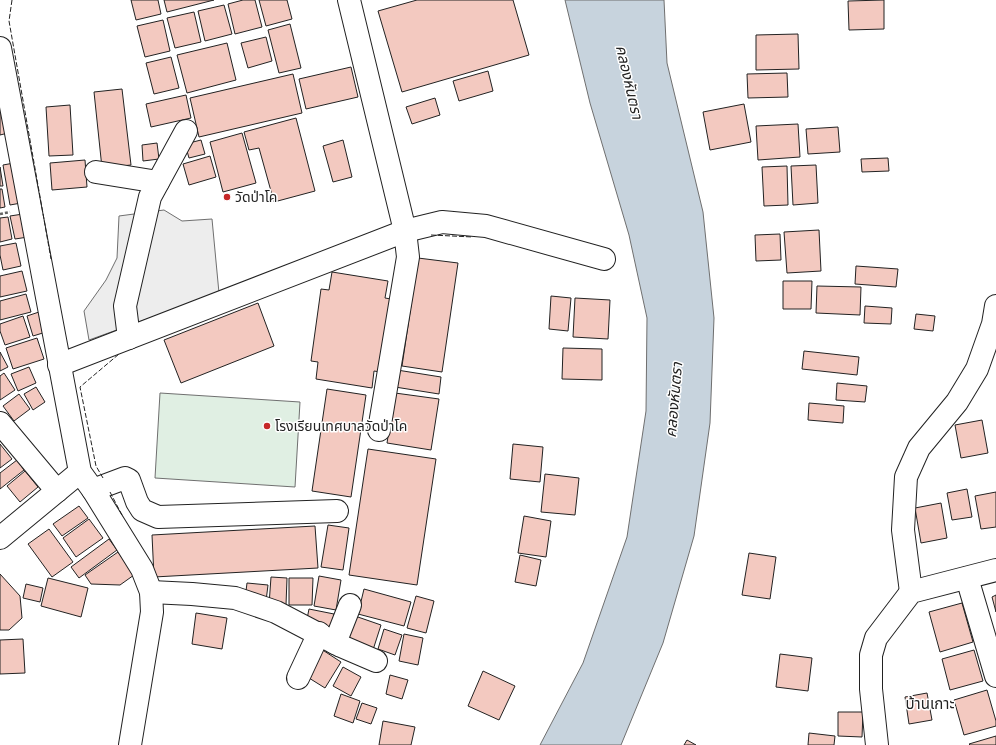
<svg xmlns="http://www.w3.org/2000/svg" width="996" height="745" viewBox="0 0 996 745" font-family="'Asap Condensed','Noto Sans Thai',sans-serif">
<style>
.green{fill:#e0efe3;stroke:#6f6f6f}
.parking{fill:#ededed;stroke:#6f6f6f}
.water{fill:#c7d3dd;stroke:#6f6f6f}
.building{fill:#f3c9c0;stroke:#222}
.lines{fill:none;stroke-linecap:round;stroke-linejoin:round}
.minor-casing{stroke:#222;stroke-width:24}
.path{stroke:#646464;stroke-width:2.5;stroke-dasharray:3 2;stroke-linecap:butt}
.minor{stroke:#fff;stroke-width:22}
.fence{stroke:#222;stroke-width:1;stroke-dasharray:5 2;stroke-linecap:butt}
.poi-dot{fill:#c62828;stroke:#fff;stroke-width:1.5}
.labels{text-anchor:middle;stroke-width:3;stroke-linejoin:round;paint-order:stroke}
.poi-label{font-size:14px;fill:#222;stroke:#fff;text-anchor:start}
.water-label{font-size:15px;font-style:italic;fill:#222;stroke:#fff}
.neighbourhood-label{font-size:15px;fill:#222;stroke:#fff}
</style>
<rect width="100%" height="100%" fill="#fff"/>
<polygon class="green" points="160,393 300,402 295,487 155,478"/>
<polygon class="parking" points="164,210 182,221 212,219 219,293 89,340 84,311 106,280 117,258 119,216"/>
<polygon class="water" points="565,0 664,0 667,63 703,212 714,318 710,423 694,536 663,643 621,745 540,745 583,663 627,537 646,411 647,318 629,235 590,103"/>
<g class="building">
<polygon points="131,0 158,0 161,14 136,20"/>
<polygon points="164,0 214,0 167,12"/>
<polygon points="243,0 255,0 262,27 235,34 228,4"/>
<polygon points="259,0 287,0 292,19 266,26"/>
<polygon points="417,0 513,0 529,55 402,92 378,11"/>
<polygon points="884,0 884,29 849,30 848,1"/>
<polygon points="224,5 232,34 205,41 198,11"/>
<polygon points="194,12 201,42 175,48 167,18"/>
<polygon points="163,20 170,51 145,57 137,26"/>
<polygon points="290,24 301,68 279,73 268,30"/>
<polygon points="798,34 799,69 756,70 756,35"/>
<polygon points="266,37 272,61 248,68 241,43"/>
<polygon points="227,43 236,80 187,93 177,55"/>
<polygon points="171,57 179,88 154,94 146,63"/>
<polygon points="351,67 358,97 306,109 299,79"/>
<polygon points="488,71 493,91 459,101 453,81"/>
<polygon points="787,73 788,97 748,98 747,74"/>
<polygon points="293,74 302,113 199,137 190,98"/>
<polygon points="122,89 131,165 102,168 94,92"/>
<polygon points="186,95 191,118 151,127 146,104"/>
<polygon points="435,98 440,115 412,124 406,107"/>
<polygon points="744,104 751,142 710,150 703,112"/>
<polygon points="0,105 8,133 0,135"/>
<polygon points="70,105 73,155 49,156 46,107"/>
<polygon points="296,118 315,191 274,202 259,148 249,150 244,132"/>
<polygon points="798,124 800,157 758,160 756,126"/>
<polygon points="838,127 840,152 808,154 806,129"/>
<polygon points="242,133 256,183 223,192 210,142"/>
<polygon points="201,140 205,154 189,158 185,144"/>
<polygon points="343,140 352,177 333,182 323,146"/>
<polygon points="157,143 159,159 143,161 142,145"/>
<polygon points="210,156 216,177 189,185 183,164"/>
<polygon points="888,158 889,171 862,172 861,159"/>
<polygon points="85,160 87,187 52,190 50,163"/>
<polygon points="14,163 21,203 10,205 3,165"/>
<polygon points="816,165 818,203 793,205 791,166"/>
<polygon points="787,166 788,205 764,206 762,167"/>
<polygon points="0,167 3,186 0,186"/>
<polygon points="0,189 2,189 5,207 0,208"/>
<polygon points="23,214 28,237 15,239 10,216"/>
<polygon points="8,217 12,239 0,242 0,218"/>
<polygon points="819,230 821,271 787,273 784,232"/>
<polygon points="780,234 781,260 756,261 755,235"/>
<polygon points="16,243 21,266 3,270 0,255 0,246"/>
<polygon points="418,258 458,263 442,372 402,366"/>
<polygon points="856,266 898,269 896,287 855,284"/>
<polygon points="22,271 27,291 0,297 0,276"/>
<polygon points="332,272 388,281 385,298 391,299 380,372 374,371 372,388 316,379 318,362 311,361 321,289 329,290"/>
<polygon points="783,281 812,281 811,309 783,309"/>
<polygon points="817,286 861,287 860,315 816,313"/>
<polygon points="26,294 31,312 0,320 0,301"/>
<polygon points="551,296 571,298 568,331 549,329"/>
<polygon points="575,298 610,300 608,339 573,337"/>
<polygon points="258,303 274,346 181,383 164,340"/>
<polygon points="865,306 892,308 891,324 864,323"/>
<polygon points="39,312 46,332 33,336 27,316"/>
<polygon points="916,314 935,316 933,331 914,329"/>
<polygon points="23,316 30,337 5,345 0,331 0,324"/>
<polygon points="37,338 44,359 13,369 6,348"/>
<polygon points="563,348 602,349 602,380 562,379"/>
<polygon points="804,351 859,357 857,375 802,369"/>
<polygon points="0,352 8,367 0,371"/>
<polygon points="29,367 36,383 18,391 11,374"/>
<polygon points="397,370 441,377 439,394 395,387"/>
<polygon points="4,373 15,390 0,400 0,376"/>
<polygon points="837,383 867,386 865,402 836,400"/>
<polygon points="36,387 45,402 33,410 24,394"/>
<polygon points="327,389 366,395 351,497 312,491"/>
<polygon points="395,393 439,399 431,450 387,443"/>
<polygon points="19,394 30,409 14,421 3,406"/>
<polygon points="809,403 844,406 843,423 808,420"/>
<polygon points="982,420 988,453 961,458 955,425"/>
<polygon points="0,444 12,459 0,468"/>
<polygon points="513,444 543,447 540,482 510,479"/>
<polygon points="368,449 436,459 417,585 349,575"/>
<polygon points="17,460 24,470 0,489 0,473"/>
<polygon points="25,471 38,487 20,502 7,486"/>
<polygon points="545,474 579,478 575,515 541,512"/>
<polygon points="967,489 972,517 952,520 947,493"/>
<polygon points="996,492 996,527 981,529 975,496"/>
<polygon points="941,503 947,538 921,543 915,508"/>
<polygon points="79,506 88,518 62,536 53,524"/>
<polygon points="524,516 551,521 546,557 518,553"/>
<polygon points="89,519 103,538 76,557 63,538"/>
<polygon points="328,525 349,528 343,570 321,567"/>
<polygon points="315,526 318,568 154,577 152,535"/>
<polygon points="49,529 73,562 52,577 28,544"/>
<polygon points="109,539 117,550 79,578 71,567"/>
<polygon points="118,552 134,575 120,585 91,584 85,575"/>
<polygon points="749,553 776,557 770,599 742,595"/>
<polygon points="520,555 541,560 536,586 515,582"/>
<polygon points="0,574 20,596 22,618 9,630 0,630"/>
<polygon points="319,576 341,580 336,610 314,606"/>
<polygon points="271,577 287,578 286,605 269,605"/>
<polygon points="48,578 88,588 81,617 41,606"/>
<polygon points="289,578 313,578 312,605 289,605"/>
<polygon points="247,583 268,585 266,601 245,599"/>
<polygon points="26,584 43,588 40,602 23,598"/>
<polygon points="364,589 411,602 404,626 358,614"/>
<polygon points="996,595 996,612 992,597"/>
<polygon points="416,596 434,601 426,633 407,628"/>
<polygon points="962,603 973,642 940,652 929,612"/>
<polygon points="309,609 334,614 331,629 306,624"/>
<polygon points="196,613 227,618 222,649 192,644"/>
<polygon points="355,616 381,625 372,653 346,645"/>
<polygon points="384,629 402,635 395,655 378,649"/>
<polygon points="404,634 423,638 418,665 399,661"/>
<polygon points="23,639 25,673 0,674 0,640"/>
<polygon points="318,647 341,662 325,688 301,673"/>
<polygon points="974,650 983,681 950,690 942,659"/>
<polygon points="780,654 812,658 808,691 776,687"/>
<polygon points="343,667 361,677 351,696 333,686"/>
<polygon points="483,671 515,686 499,720 468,706"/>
<polygon points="390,675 408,680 402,699 386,694"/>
<polygon points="987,690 996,721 996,726 964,735 954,700"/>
<polygon points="927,693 932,720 909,724 905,697"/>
<polygon points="341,694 360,701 353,723 334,716"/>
<polygon points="362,703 377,708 371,724 356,719"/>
<polygon points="838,712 863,712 862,737 838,736"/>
<polygon points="383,721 415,727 411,745 379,745"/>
<polygon points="809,733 835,736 834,745 808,745"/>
<polygon points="996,736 996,745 970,745 969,744"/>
<polygon points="687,740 696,745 684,745"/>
</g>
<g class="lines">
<g class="minor-casing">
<g id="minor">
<polyline points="349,0 405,231 408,257 379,430"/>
<polyline points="0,48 80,472 93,490 142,569 151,592 152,612 130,745"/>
<polyline points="96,172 158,182"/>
<polyline points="129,338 125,306 150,197 186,131"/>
<polyline points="59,365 405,231 442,222 486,226 604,259"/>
<polyline points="0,423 57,491"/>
<polyline points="93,490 125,478 129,480 137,502 142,510 158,517 337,511"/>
<polyline points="0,538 80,472"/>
<polyline points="967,578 996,676"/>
<polyline points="151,592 192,594 235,598 276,612 341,646 376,661"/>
<polyline points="911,592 903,530 906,477 919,448 957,402 977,369 993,324 996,306"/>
<polyline points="335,643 350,605"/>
<polyline points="298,678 319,633"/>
<polyline points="877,745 871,689 871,655 876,638 911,592 996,570"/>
</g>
</g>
<polyline class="path" points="0,214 10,212"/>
<use href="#minor" class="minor"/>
<g class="fence">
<polyline points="12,0 9,21 51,259"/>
<polyline points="431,235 473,237"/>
<polyline points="103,478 96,466 80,387 119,354"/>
<polyline points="110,492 123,517"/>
</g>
</g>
<g class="poi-dot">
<circle cx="227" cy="197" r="4"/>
<circle cx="267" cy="426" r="4"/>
</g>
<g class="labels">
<g class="poi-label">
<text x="235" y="202">วัดป่าโค</text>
<text x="275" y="431">โรงเรียนเทศบาลวัดป่าโค</text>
</g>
<g class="water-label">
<text transform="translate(629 82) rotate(77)" y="5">คลองหันตรา</text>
<text transform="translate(674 400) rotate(-85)" y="5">คลองหันตรา</text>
</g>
<g class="neighbourhood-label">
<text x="930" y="709">บ้านเกาะ</text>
</g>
</g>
</svg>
